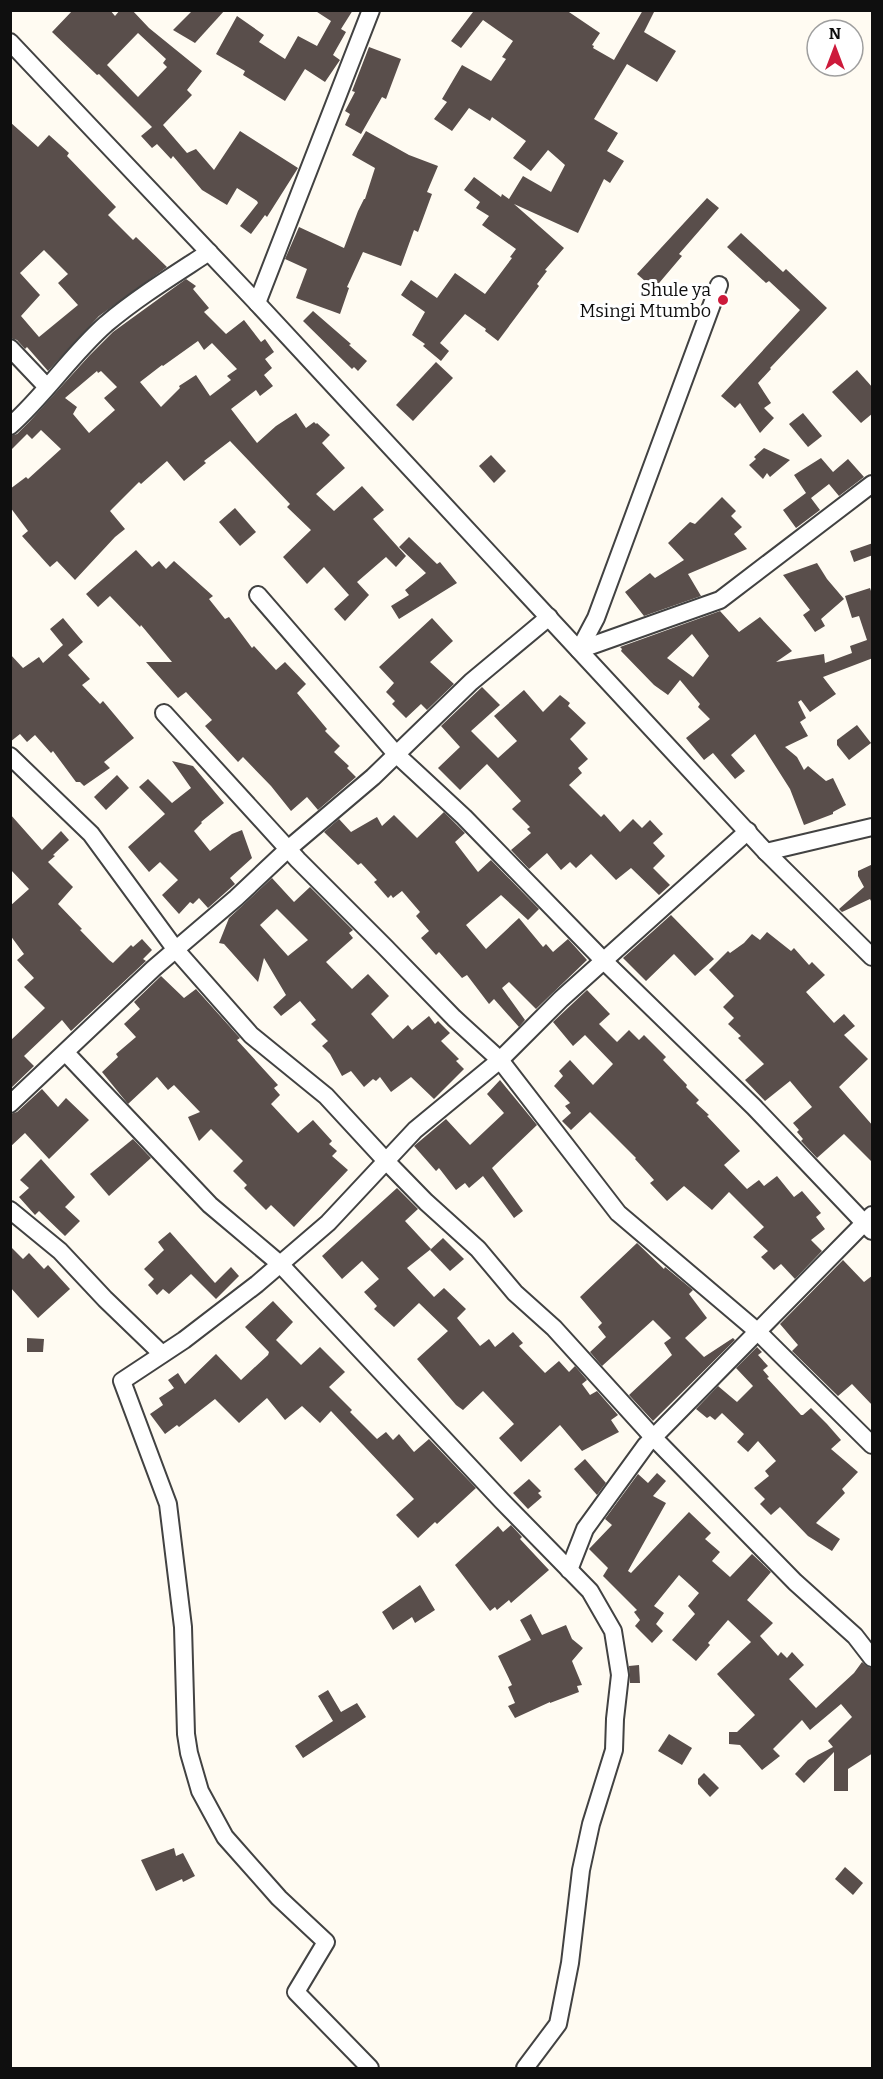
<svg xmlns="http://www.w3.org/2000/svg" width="883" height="2079" viewBox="0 0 883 2079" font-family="Bitter,serif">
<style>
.building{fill:#594e4b;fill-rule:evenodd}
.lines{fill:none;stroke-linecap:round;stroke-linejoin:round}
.minor-casing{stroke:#424242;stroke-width:20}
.minor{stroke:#fff;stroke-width:16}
.poi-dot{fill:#cd1a3b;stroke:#fff;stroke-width:2}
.labels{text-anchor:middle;stroke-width:6;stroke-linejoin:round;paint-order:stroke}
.poi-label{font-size:18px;fill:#0f0f0f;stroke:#fff;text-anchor:end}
</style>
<rect width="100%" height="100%" fill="#fffbf2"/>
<g class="building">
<path d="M73,10H110L115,16L120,10H132L149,28L202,71L187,90L192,95L163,125L187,153L196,149L214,170L240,131L298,168L267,217L265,215L251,234L240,226L258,203L257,201L237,188L227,205L202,190L173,156L171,159L157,144L152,148L141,136L152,127L99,74L97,75L52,32ZM138,33L166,59L163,63L167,67L138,97L107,65Z"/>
<polygon points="193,10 225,10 195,43 173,30"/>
<polygon points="314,10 353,10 341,29 346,32 333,55 340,60 325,82 305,69 285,101 243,75 245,71 216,54 237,16 264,35 259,42 285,59 298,36 317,46 331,21"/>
<polygon points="470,10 566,10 600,33 592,45 594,46 593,48 614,60 643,10 655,10 644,32 676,51 657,82 627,64 594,119 618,133 607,151 624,161 610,183 604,179 578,233 514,204 564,248 545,270 547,271 537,284 539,286 498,341 485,331 486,329 465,314 440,343 449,351 441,361 423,346 425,344 412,335 425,312 401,295 411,280 437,298 455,273 485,294 512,258 510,257 516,249 482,225 489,216 476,208 480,202 464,190 474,177 501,197 502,194 509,199 523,176 551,192 565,165 548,150 531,171 513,158 526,141 492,117 490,121 469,108 452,131 434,119 447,102 442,99 462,65 491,81 506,59 502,57 513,41 483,20 461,48 451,41 473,12"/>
<polygon points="369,47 401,59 386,99 382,97 361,134 345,125 350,114 345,111 355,92 352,91"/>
<path d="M10,122L38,147L49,135L69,153L67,156L116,207L108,215L133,240L136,237L167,267L99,316L48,371L27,347L25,349L17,340L10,338ZM44,250L68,274L58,283L78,305L39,337L21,316L40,295L20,273Z"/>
<polygon points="366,131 409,155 438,166 427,192 432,194 418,232 414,230 401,266 363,252 347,287 349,288 340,314 296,298 307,269 285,259 299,227 344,248 358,211 364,199 365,199 375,168 352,155"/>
<polygon points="707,198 719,208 679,254 682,256 654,289 637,274"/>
<polygon points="741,233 783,272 786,269 827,308 770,368 771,369 758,383 771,403 764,408 774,418 760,433 740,403 735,408 721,396 800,310 769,281 766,283 727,247"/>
<path d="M186,279L196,286L193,289L209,308L204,312L226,334L244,320L261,342L265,339L274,352L265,359L272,368L264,375L273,386L260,396L256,390L231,409L257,443L276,426L296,413L306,428L314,422L316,424L317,423L330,435L322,443L345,468L316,494L334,511L362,486L384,510L373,519L406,556L396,567L386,557L357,582L369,595L345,621L334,609L349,595L324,567L307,584L283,557L311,530L287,507L290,504L230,441L204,461L206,463L184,481L167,461L141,484L139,482L110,511L125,529L115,537L75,580L57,561L50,567L22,536L28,531L10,507V489L26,477L28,479L61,449L41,430L32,439L27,434L10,451V436L17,434L30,421L89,356L113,332ZM198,341L204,350L212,343L237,369L227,376L231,380L210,396L196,375L179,386L180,388L161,407L140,382L162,365L163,366ZM97,371L98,373L101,371L117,387L104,398L115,410L89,433L73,414L77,407L65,398Z"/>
<polygon points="313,311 351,344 349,345 367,361 358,371 354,367 352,369 303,321"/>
<polygon points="436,362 453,378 413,421 396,405"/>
<polygon points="857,370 873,388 873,413 861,423 832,392"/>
<polygon points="803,413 822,436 808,447 789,424"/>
<polygon points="764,448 790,460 770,477 767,473 763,479 749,465 756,459 754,457"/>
<polygon points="491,455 506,471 494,483 479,466"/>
<polygon points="821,458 833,472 848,459 864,477 839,496 829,484 811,498 820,510 796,528 783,510 806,493 794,475"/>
<polygon points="722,497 736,511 731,516 742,527 734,534 747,549 688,574 701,596 644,616 625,592 650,573 655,578 684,560 668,543 690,522 695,524"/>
<polygon points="235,508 256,532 240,546 219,522"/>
<polygon points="409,537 437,564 440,562 457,583 399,619 391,606 409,595 405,590 426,573 399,547"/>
<polygon points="873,543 873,555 854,562 850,551"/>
<polygon points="136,550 152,567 159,561 166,569 174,561 213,596 209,599 225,619 229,617 252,648 254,646 276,670 285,662 306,684 297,693 327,729 325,731 340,746 334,752 349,766 347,768 356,777 318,810 307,797 291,811 271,786 243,757 238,762 205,726 212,720 186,692 178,698 146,662 172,662 141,625 140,627 110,596 98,607 86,594"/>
<polygon points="817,563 827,579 844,599 821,619 825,626 815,632 803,615 810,610 783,575"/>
<path d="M870,588L873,597V658L823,677L836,694L810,712L801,700L798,702L806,718L800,722L808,736L785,747L797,757L804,770L808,766L826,781L833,778L846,805L833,812V814L804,825L790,789L755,734L731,755L745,771L735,779L713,753L704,760L686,738L710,719L698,707L700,704L680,680L668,695L654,685L621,651L622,649L620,647L720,611L739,632L760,617L792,651L776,662L824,654L825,663L852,653L850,646L867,640L859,616L852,618L845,596ZM692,634L709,656L693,677L667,658Z"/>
<polygon points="63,618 83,642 68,655 90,679 82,685 100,704 103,701 134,738 104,762 110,768 84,786 80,782 76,782 53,751 51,753 35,735 27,742 20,734 10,742 10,654 23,668 39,657 43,663 63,645 50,629"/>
<polygon points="432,618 453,641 430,662 454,684 427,710 421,704 406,718 392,704 395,701 386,692 394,683 379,667"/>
<polygon points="482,687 500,705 471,731 498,758 517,741 494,716 524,690 543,712 560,695 570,703 568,706 586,723 570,739 588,759 578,768 582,773 569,785 601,817 604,814 620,832 633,819 642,828 650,820 663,834 653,843 665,856 653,868 670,885 659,895 631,868 616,880 591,854 576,868 570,862 561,870 547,853 529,869 511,850 531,833 527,829 530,827 512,809 521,801 487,764 460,790 438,768 460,747 441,726"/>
<polygon points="857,725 871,743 849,760 837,745 837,740"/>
<polygon points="172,761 193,766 224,803 201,822 202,823 194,831 210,851 232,834 242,830 252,858 230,878 235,884 208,908 199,898 193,904 190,902 179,914 162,895 178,880 160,862 149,872 128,847 165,814 139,787 148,779 172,803 191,788"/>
<polygon points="117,775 129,788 106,810 94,797"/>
<polygon points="444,812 465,833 455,842 478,872 491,860 539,909 528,920 501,895 466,925 486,949 519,918 543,947 546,944 553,952 568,939 587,960 536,1009 509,982 502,988 525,1020 519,1027 494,999 489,1004 467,975 462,978 439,952 436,955 421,938 429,931 416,916 420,912 402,891 393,898 391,895 388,898 374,882 377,880 361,863 358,865 324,832 339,819 351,832 377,817 382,826 394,815 417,838"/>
<polygon points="10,814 42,850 61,831 69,840 53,855 55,856 48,862 73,887 58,904 82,929 80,930 109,960 113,963 131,945 133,947 142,939 152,950 143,959 146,961 71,1031 62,1020 24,1056 34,1066 10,1089 10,1041 45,1008 24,987 34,978 17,960 24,954 10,935 10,906 29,889 10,869"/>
<polygon points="873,864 873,905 870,899 842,912 839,909 864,887 858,876 858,871"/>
<path d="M272,878L294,902L310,887L353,930L349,933L353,938L326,962L352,989L368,974L389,996L371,1014L393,1039L408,1025L412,1030L429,1016L435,1024L438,1021L450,1033L441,1041L459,1059L456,1061L464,1069L434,1099L411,1077L391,1092L380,1077L376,1081L373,1079L364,1087L351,1071L342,1076L330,1054L322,1046L328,1041L311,1024L316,1020L300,1001L281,1016L273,1007L286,995L264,958L258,982L224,944L219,943L229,918ZM277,909L308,940L288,956L260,925Z"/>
<polygon points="671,915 714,959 695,976 674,954 646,981 623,958"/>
<polygon points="767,932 791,951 794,948 809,965 812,962 825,975 806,992 834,1023 844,1014 855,1026 844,1035 868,1059 839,1087 873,1126 873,1163 844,1134 817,1158 801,1141 803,1139 797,1132 799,1130 793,1123 812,1107 790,1081 765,1101 745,1080 764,1064 738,1038 741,1036 728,1024 734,1018 723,1007 734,996 709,970 728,951 730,953 744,943 752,934 760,940"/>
<polygon points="161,976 184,998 196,989 240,1038 237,1040 278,1085 274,1088 280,1095 271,1104 298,1133 313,1120 332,1141 329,1144 337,1151 332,1156 348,1170 294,1227 271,1205 266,1210 244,1188 247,1185 233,1171 243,1161 211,1129 199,1141 188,1117 200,1112 174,1085 168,1090 157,1077 128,1104 102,1072 118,1057 116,1054 136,1037 124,1024 140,1009 134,1002"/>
<polygon points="587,990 610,1014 599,1024 617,1042 629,1030 639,1040 644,1035 666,1057 663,1060 687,1085 686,1087 699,1100 696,1103 709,1115 707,1116 740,1151 724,1165 747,1189 759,1180 764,1186 777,1176 794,1197 802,1191 821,1213 816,1217 825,1229 811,1240 822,1251 795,1279 781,1264 774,1270 761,1257 768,1251 753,1237 764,1227 729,1192 712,1210 684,1186 667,1201 650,1183 654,1180 635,1159 636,1158 590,1112 571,1130 562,1121 571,1113 565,1106 570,1103 554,1086 563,1076 559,1071 570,1060 593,1085 613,1064 585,1035 573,1046 553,1022"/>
<polygon points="500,1080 537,1125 492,1168 523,1211 514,1218 483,1176 469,1188 465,1183 456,1190 439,1168 436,1171 414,1146 446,1119 470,1145 504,1113 487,1094"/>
<polygon points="42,1089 58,1107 66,1098 89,1120 49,1159 25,1133 10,1147 10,1114 17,1112"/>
<polygon points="133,1139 151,1158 109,1196 90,1174"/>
<polygon points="41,1159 75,1197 65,1207 80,1221 65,1236 39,1211 35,1215 19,1197 29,1188 20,1180"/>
<polygon points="397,1188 418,1209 405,1221 431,1249 407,1268 434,1297 444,1288 466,1309 457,1318 480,1346 489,1339 495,1347 513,1332 523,1343 519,1346 545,1373 559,1361 569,1372 575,1366 587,1380 582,1384 590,1395 597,1391 618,1415 611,1420 619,1432 582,1451 560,1425 521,1462 499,1438 514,1424 483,1391 463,1410 456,1405 417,1359 448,1331 419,1303 394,1327 374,1309 377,1306 364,1292 379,1279 362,1261 342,1279 322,1256"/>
<polygon points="170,1232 215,1283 231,1267 239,1276 216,1299 191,1274 169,1294 163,1289 157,1295 148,1285 154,1279 144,1269 164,1250 158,1242"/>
<polygon points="443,1238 464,1259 450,1271 430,1250"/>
<polygon points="637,1243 664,1269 665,1267 693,1290 689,1294 707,1318 685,1338 704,1357 733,1338 735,1340 653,1421 629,1395 672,1355 664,1343 671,1338 653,1320 602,1366 590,1352 606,1337 598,1327 602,1323 580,1297"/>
<polygon points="10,1246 23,1259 29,1253 44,1269 48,1265 70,1289 38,1318 10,1287"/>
<polygon points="843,1260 864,1282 873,1275 873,1406 852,1384 838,1396 792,1351 798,1345 780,1324"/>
<polygon points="273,1301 293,1322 276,1340 301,1365 320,1347 345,1372 329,1387 352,1410 350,1412 377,1439 386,1432 393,1440 399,1434 414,1452 429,1439 476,1488 437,1524 435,1522 418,1538 396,1515 414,1499 331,1411 320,1423 302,1406 285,1420 267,1398 239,1423 215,1399 179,1427 177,1425 165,1434 150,1414 163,1405 159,1398 174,1388 168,1380 178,1373 185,1384 216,1354 241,1380 268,1355 269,1352 245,1327"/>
<polygon points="27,1338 44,1339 43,1352 27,1352"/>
<polygon points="757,1347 762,1352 758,1355 768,1366 763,1370 769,1377 767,1378 801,1415 803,1415 811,1408 827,1424 841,1440 831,1449 858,1472 842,1489 845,1493 816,1523 840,1539 832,1551 808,1536 780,1507 771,1515 760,1504 765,1499 754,1488 769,1476 765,1471 776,1461 758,1441 748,1452 737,1442 744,1434 722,1413 715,1420 710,1416 707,1418 696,1409 718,1386 737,1402 753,1386 736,1368"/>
<polygon points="585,1459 606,1483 597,1495 574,1469"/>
<polygon points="657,1473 666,1481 653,1496 666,1503 628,1571 631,1573 689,1512 711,1533 705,1539 720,1552 712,1561 730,1577 752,1554 771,1572 747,1600 773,1623 760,1636 778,1656 781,1652 787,1658 792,1652 804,1665 789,1679 816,1708 854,1673 862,1662 868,1667 873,1668 873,1753 848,1769 848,1791 834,1791 834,1752 804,1783 795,1774 808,1760 833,1747 828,1741 852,1717 841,1704 810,1730 802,1720 773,1749 780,1756 762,1770 740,1745 729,1744 729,1732 737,1732 755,1715 717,1674 751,1642 728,1620 708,1643 710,1645 696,1661 672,1640 695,1614 688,1606 699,1593 679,1575 654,1606 664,1613 656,1624 663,1631 652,1643 635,1626 640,1620 634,1612 637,1610 603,1576 608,1568 589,1549 612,1525 605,1519 638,1474 648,1483"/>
<polygon points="529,1479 541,1491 538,1493 542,1497 528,1509 513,1493"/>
<polygon points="511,1525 522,1537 520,1539 549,1570 511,1603 509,1600 497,1610 495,1607 490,1611 455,1565 498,1526 503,1532"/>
<polygon points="420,1585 435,1610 415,1623 412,1617 393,1630 382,1612"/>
<polygon points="531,1614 542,1635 566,1625 572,1639 583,1648 572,1661 582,1685 577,1686 579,1692 550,1703 550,1702 515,1718 508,1706 515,1703 508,1687 512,1685 498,1656 531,1640 520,1620"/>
<polygon points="639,1665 640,1683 630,1683 629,1666"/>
<polygon points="328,1690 341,1712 357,1703 366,1717 303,1758 295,1746 333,1721 318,1696"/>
<polygon points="669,1734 692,1748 682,1765 658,1751"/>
<polygon points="704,1773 719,1788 710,1797 698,1784 698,1779"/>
<polygon points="174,1848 176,1856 183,1853 195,1876 183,1882 182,1879 156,1891 141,1860"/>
<polygon points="845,1867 863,1883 853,1895 835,1879"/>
</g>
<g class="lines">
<g class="minor-casing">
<g id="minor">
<polyline points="10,42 257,303 766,852 872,957"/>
<polyline points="257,303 371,10"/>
<polyline points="10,348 47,387"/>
<path d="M10,426C45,395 71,355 106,324C138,297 174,275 209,252"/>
<polyline points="258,595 396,754 464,817 604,961 754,1107 872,1231"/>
<polyline points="579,650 596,618 719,285"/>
<polyline points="579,650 720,600 872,484"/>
<polyline points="164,713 298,860 385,947 454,1018 500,1060 618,1213 757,1331 872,1445"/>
<polyline points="10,756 91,834 176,950 251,1035 326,1096 386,1161 426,1202 478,1249 515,1293 554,1328 653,1437 795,1582 855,1636 872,1658"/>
<polyline points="766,852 872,827"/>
<polyline points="66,1053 210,1205 280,1264 502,1501 590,1591 613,1631 620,1675 615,1719 614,1750 591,1824 581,1870 570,1963 558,2024 525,2068"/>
<polyline points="10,1104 154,968 236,898 288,849 373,777 471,682 549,617"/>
<polyline points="10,1210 60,1251 105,1299 162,1354"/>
<polyline points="569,1570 585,1529 646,1445 872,1215"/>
<polyline points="370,2068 296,1992 326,1942 279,1898 225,1837 200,1791 189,1753 186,1734 183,1627 168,1504 122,1381 184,1340 257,1284 328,1223 415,1130 500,1060 561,999 748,831"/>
</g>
</g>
<use href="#minor" class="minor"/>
</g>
<circle class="poi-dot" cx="723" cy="300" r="6"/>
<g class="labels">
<g class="poi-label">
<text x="711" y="296">Shule ya<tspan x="711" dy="21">Msingi Mtumbo</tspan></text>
</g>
</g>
<rect width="883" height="2079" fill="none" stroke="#0f0f0f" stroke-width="24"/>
<g transform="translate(835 48)"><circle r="28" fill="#ffffff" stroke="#9f9f9f" stroke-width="1.5"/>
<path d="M0-4.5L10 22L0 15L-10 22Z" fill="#cd1a3b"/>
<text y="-9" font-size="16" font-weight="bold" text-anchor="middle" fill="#0f0f0f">N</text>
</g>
</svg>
